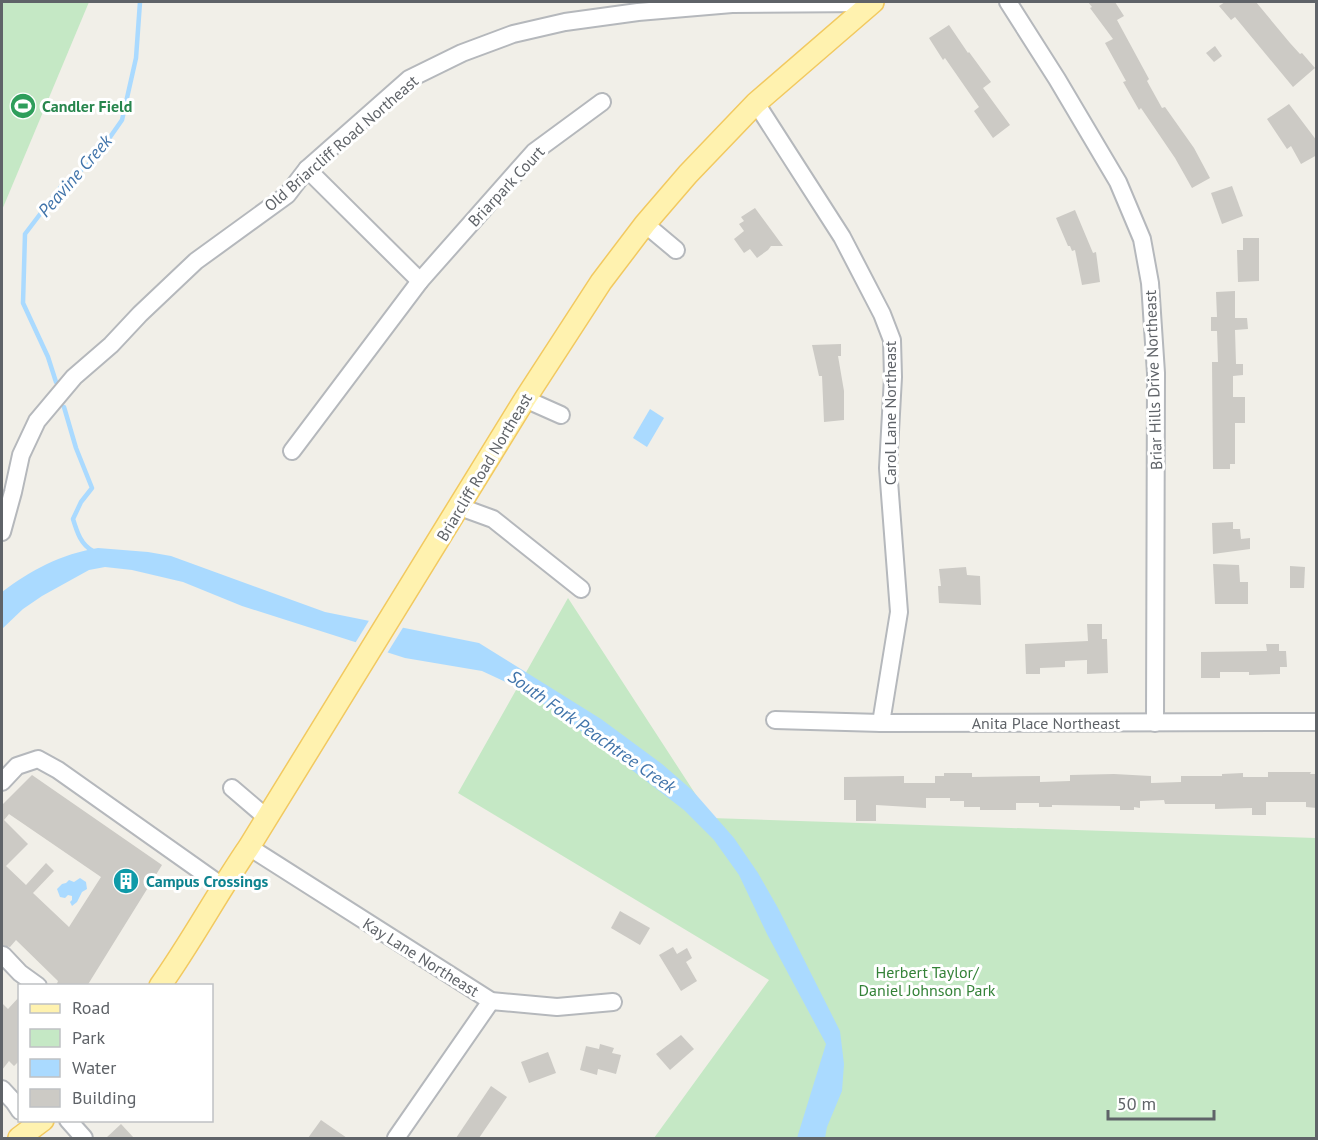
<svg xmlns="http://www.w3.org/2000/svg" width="1318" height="1140" viewBox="0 0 1318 1140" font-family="'PT Sans',sans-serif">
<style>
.green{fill:#c5e8c5}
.water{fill:#aadaff}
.pier{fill:#f1efe8}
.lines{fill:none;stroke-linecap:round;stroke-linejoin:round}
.stream{stroke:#aadaff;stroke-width:4.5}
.building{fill:#cccac5;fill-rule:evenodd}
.minor-casing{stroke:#b5b8bc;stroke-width:20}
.major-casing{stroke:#f2c960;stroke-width:24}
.minor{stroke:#fff;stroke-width:16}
.major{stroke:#fff2af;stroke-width:21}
.labels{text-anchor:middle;stroke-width:6;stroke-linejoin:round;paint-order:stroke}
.leisure-label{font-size:16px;font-weight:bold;fill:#27864d;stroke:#fff;text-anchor:start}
.street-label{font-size:16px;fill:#5f6368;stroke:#fff}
.culture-label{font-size:16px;font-weight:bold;fill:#0d838f;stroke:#fff;text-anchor:start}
.park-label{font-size:16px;fill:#348238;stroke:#fff}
.water-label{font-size:18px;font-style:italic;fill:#4174aa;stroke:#fff}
</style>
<rect width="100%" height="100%" fill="#f1efe8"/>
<g class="green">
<polygon points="2,2 89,2 2,210"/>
<polygon points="568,598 711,818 1316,838 1316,1138 654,1138 769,980 458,793"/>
</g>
<g class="water">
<polygon points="650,409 664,418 647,447 633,438"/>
<path d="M98,548L148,552L171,556L325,612L479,643L601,719L662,764L692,790L734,838L758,873L778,908L840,1031L844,1064L842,1091L827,1127L825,1138H797L826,1044L767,934L739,875L714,840L684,810L560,715L523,690L482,671L405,658L242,606L183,582L132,570L105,567L89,570L42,596L23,609L2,629V592C31,570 61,554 98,548Z"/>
<polygon points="80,878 86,882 87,889 82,892 77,902 72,906 70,902 72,900 72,896 68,895 65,898 60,897 57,889 62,884 66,883 69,880 74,882"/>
</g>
<polygon class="pier" points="370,619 404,626 386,655 354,645"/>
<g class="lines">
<g class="stream">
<polyline points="56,382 48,357 23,303 25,234 63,184 94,160 122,120 136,58 140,2"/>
<path d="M64,407L76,448L92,488L81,502L73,519C77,532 81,545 93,551"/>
</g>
</g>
<g class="building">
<polygon points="1088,2 1115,2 1124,16 1117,20 1149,79 1147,81 1162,108 1165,107 1194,148 1210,178 1192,188 1175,158 1141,108 1139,110 1123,82 1126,81 1105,43 1113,39 1090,8 1092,7"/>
<polygon points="1225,2 1256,2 1290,43 1300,54 1302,53 1315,68 1293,87 1235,17 1231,20 1219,6"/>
<polygon points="949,25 968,53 969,52 991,82 983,88 1010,125 993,138 974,111 979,107 945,58 943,60 929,38"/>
<polygon points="1215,46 1222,56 1214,62 1206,53"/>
<polygon points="1289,104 1317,141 1317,155 1301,164 1291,146 1287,149 1267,119"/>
<polygon points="1232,186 1243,216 1222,224 1211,193"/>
<polygon points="755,208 783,246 771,246 768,250 757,258 750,249 744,253 734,239 744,231 739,224 744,221 741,217"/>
<polygon points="1075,210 1093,253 1096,252 1100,282 1082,285 1075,250 1072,251 1070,246 1068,246 1056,218"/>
<polygon points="1243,238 1259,238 1259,281 1238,282 1237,250 1243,250"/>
<polygon points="1235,291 1235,318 1247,318 1248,329 1235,330 1236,364 1243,364 1243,375 1233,376 1233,397 1245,397 1245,423 1235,423 1235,464 1230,464 1230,469 1213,469 1212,362 1218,362 1217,331 1211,331 1211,317 1217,317 1216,292"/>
<polygon points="841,344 841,356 838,356 844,391 844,420 824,422 822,376 819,376 812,345"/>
<polygon points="1233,522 1233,529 1240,529 1241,539 1250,538 1250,549 1213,554 1212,523"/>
<polygon points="1213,564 1239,565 1240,582 1248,582 1248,604 1215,604"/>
<polygon points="1290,566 1305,567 1304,588 1290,588"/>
<polygon points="966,567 967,575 980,576 981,605 939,603 938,586 941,586 939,569"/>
<polygon points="1087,624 1102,624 1102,639 1107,639 1108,673 1087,674 1087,660 1065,661 1065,667 1040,668 1040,674 1026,674 1025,644 1088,641"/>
<polygon points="1266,644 1279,644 1279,651 1286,651 1287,667 1280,667 1280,674 1249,675 1249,672 1220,672 1220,678 1201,678 1201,652 1267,651"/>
<polygon points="1268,772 1311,772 1310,774 1317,774 1317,808 1306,807 1306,802 1266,802 1266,815 1252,815 1252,808 1215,809 1215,804 1165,804 1164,800 1140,801 1140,808 1134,807 1134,810 1120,810 1120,806 1052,805 1052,807 1039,807 1039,803 1016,803 1016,810 980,810 980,807 964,807 964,801 950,801 950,798 926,798 926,808 876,805 876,821 856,821 856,800 844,800 844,777 904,776 904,783 935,783 935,776 944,776 944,773 972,773 972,777 1040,776 1040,782 1070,781 1070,775 1114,774 1151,776 1151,783 1181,782 1181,776 1222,776 1222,774 1243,773 1243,777 1268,777"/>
<path d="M32,775L162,865L87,986H56L58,981L16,940L10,947L2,945V805ZM9,814L101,877L69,927L33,893L54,871L46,863L26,885L6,866L28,844L4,820Z"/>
<polygon points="620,911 650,928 640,945 611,928"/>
<polygon points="673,947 677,954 687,948 692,958 686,962 697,981 681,991 659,955"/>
<polygon points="20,996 20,1060 14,1066 9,1061 2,1070 2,1003 8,1009"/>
<polygon points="681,1035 694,1049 670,1070 656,1054"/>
<polygon points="600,1044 614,1048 612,1053 621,1055 616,1074 598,1069 597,1075 580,1070 586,1046 599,1049"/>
<polygon points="548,1052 556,1073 529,1083 521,1062"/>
<polygon points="491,1086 507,1097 479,1138 456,1138"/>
<polygon points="321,1120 347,1138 308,1138"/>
<polygon points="121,1124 134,1138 106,1138"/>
</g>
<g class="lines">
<g class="minor-casing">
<g id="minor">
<polyline points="1008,2 1057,79 1118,182 1142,239 1150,283 1156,373 1155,723"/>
<polyline points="756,103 842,237 882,314 892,340 893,377 888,468 899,612 881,723"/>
<polyline points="307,169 420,281"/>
<polyline points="645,224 676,250"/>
<polyline points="525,399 561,415"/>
<polyline points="292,451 420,281 534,152 602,102"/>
<polyline points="460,507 493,519 581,589"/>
<polyline points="2,532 13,492 21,455 37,421 74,377 111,345 140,314 196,261 287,195 307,169 409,79 462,53 513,34 565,22 638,12 732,4 871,3"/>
<polyline points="775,720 881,723 1316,722"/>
<polyline points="2,782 17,766 38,759 58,770 222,886"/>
<polyline points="232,788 267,818"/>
<polyline points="249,847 491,1001 557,1007 613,1002"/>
<polyline points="3,955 20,973 38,986"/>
<polyline points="2,1089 14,1102 20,1111"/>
<polyline points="68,1120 84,1138"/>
<polyline points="396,1138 491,1001"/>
</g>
</g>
<g class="major-casing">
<g id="major">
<path d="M160,986C192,941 218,892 249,847L525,399L601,282L645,224L688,174L756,103L873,2"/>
<polyline points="19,1138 43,1120"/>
</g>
</g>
<use href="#minor" class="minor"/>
<use href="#major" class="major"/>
</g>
<defs>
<g id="stadium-disc" transform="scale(1.35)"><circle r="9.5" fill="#2e9e5b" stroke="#fff"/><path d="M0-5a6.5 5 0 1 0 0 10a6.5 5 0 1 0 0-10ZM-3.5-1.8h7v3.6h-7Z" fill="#fff"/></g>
<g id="building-disc" transform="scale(1.35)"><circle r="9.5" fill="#0f9aa8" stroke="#fff"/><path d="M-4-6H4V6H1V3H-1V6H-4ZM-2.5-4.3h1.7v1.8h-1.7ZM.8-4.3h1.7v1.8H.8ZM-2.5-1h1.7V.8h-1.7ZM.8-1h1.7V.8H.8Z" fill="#fff"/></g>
</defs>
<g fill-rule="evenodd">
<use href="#stadium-disc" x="23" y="106"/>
<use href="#building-disc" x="126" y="881"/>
</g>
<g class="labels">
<g class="leisure-label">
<text x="42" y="112">Candler Field</text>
</g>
<g class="street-label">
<text transform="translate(341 143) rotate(-41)" y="6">Old Briarcliff Road Northeast</text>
<text transform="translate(506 186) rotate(-47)" y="6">Briarpark Court</text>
<text transform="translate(1153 380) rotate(-92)" y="6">Briar Hills Drive Northeast</text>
<text transform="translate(890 413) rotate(-90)" y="6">Carol Lane Northeast</text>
<text transform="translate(484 467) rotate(-59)" y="6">Briarcliff Road Northeast</text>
<text x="1046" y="729">Anita Place Northeast</text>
<text transform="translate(421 957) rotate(32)" y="6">Kay Lane Northeast</text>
</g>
<g class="culture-label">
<text x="146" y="887">Campus Crossings</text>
</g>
<g class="park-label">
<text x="927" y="978">Herbert Taylor/<tspan x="927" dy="18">Daniel Johnson Park</tspan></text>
</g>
<g class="water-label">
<text transform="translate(75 176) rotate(-49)" y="6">Peavine Creek</text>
<text transform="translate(592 732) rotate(35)" y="6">South Fork Peachtree Creek</text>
</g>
</g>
<rect width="1318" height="1140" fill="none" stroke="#5f6368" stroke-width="6"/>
<rect x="18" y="984" width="195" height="138" fill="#ffffff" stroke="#bfc1c3" stroke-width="1.5"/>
<rect x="30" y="1004" width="30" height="9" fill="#fff2af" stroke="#bfc1c3" stroke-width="1.5"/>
<text x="72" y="1014" font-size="18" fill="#5f6368">Road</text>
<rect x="30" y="1029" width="30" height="18" fill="#c5e8c5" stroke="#bfc1c3" stroke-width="1.5"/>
<text x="72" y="1044" font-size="18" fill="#5f6368">Park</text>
<rect x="30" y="1059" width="30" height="18" fill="#aadaff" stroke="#bfc1c3" stroke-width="1.5"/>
<text x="72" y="1074" font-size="18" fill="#5f6368">Water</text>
<rect x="30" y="1089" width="30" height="18" fill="#cccac5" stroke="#bfc1c3" stroke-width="1.5"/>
<text x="72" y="1104" font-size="18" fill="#5f6368">Building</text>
<path d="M1108 1110v9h106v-9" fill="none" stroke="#5f6368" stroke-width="3"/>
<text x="1117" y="1110" font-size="18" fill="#5f6368" stroke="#ffffff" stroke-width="4.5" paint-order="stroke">50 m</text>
</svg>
